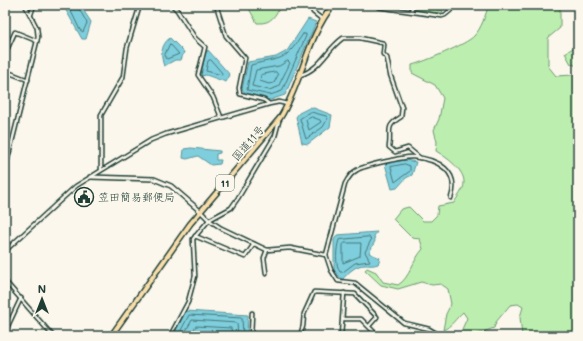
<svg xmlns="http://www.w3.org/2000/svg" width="583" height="341" viewBox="0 0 583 341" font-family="Mali,'Klee One',sans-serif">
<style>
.green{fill:#bcefaf;stroke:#6e9672}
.water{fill:#7fcedd;stroke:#599499}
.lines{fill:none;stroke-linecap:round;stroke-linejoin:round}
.shore{stroke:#457778;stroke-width:1}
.minor-casing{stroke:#1f3d34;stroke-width:5.5}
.tertiary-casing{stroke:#1f3d34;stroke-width:6}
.trunk-casing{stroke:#1f3d34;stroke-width:7}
.minor{stroke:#fbf7ec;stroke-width:2.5}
.tertiary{stroke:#fbf7ec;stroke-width:3}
.trunk{stroke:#f9deab;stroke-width:4}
.labels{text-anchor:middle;stroke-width:4;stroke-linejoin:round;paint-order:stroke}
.shield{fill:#fbf7ec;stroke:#61756b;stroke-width:1}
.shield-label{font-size:10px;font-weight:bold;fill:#1f3d34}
.street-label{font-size:11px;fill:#1f3d34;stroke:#fbf7ec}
.poi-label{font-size:11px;fill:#1f3d34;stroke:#fbf7ec;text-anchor:start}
</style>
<rect width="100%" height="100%" fill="#fbf7ec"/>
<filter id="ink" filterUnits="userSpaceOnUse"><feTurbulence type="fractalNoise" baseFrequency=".025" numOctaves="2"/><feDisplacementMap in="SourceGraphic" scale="8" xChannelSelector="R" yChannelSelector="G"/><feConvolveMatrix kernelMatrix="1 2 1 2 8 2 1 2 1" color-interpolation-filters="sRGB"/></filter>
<g filter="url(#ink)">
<g class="green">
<path d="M247,5H282C274,16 272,24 257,23Z"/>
<polygon points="414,5 433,5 437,10 442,10 443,13 414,11"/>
<path d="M489,5H560V28L548,38V66L556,76L574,75L578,80V336H522L520,317L523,307L518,304L510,305L496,322L494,328L472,336H459L467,318L463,312C456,318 451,327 443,330L446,314L451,304L448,289L441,284L432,285L421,282L398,289L381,285L365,270L367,268L376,272L383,282L398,285C410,278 412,261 423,249L420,239L412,238L393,219L401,209L409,207L423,221H431L437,215L438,206L454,203C457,197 464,190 464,183C465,170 446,157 436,151L437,142L434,130L439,119L443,98L435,85L412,73V65C424,62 467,44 474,36C482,28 485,15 489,5Z"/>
<polygon points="578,45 578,66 571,64 565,53"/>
</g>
<g class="water">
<polygon points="63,5 80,5 91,22 86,39 82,39"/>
<polygon points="308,19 316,22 285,95 270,100 246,94 242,89 248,62 276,57 287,51"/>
<path d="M170,38L184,52L181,60H175L164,66C160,56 161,44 170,38Z"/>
<polygon points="208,50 230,75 226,82 206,75 201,76 205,54"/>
<polygon points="311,107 332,115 330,127 308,144 302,143 296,117 299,113"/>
<polygon points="191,148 220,151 220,153 216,154 216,160 221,160 220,164 211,165 198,156 187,159 183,158 184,149"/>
<polygon points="405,160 416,162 412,175 406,178 397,188 392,189 385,164"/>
<path d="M377,232L374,236L375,241L369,253L380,258L378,264C372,266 371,265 365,265C355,265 348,273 342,280L334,270V240L337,235Z"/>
<polygon points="186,311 248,315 247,336 173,336"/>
</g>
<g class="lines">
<g class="shore">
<polyline points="68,5 80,30 83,32 87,23 77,5"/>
<path d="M303,34H306V36L282,91L270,95L247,90L251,65C283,56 283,64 303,34Z"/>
<polygon points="170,44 179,54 167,59 165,55"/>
<polygon points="211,60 222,73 222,75 206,71 208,61"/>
<polygon points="288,61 290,63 278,87 269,90 252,86 256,70 279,66"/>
<polygon points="276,72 278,75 274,83 269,84 260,81 261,75"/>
<polygon points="311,112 326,116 328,118 323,127 306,139 300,119"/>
<polygon points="312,117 320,120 321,122 309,130 306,120"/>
<polygon points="405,164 410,166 410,171 395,182 391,167"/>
<path d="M369,237L371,240L365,252L370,261L355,263L343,272H340C335,265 336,248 339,240Z"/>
<polygon points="345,243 361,243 360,256 343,263 343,245"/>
<polyline points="178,336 189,315 242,318 243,336"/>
<polyline points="183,336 192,320 237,323 238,336"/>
<polyline points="190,336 196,326 231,328 232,336"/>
</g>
<g class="minor-casing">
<g id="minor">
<polyline points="172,5 177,10 195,38 205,47 198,75 213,97 221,117"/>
<polyline points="216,5 226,36 245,58 239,88 240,94 264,100 268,103"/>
<polyline points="312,5 313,12 323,20"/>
<polyline points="378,5 378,7 442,16 445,15 457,5"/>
<polyline points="411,11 413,5"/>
<polyline points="31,14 34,5"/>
<polyline points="5,54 15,32 37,41"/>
<polyline points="5,71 28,80"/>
<path d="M300,75C321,69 326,50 343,38H360L383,43L384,45L383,54L387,58L390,74L402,108L401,117C384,127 392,130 389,147L395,152L408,148L420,158"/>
<polyline points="5,141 11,144"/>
<polyline points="5,170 38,37 37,28 25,5"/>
<polyline points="101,170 101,115 123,77 127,48 140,5"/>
<polyline points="201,212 209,220 221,228 267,250 290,248 326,255"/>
<polyline points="195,236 245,257 254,244"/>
<polyline points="5,251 76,186 151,140 166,134 269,104 279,102 287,104"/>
<polyline points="266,273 264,258 267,250"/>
<polyline points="5,281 53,336"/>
<polyline points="343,319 361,319 374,332 374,336"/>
<polyline points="5,332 21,298"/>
<polyline points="170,336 188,302 195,276 193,239 209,220 231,208 238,198 275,136 279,121"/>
<polyline points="251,336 252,313"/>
<polyline points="300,336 303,326 304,314 314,292 355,294 377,317 369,326"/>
<polyline points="341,336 344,293"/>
<path d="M441,336L429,329L404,323L355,283L338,281L331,270L326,255L345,184C348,178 351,173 357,170C363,166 406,156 413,157C438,159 460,171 451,198"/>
</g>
</g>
<g class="tertiary-casing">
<polyline id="tertiary" points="90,177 154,179 171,186 200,211"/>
</g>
<g class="trunk-casing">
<path id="trunk" d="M111,336L190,224L280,118C302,83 307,37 333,5"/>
</g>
<use href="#minor" class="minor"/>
<use href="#tertiary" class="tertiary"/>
<use href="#trunk" class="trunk"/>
</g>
</g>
<defs>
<g id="civic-ring" transform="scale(1)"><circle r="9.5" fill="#fbf7ec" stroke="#1f3d34" stroke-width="1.5"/><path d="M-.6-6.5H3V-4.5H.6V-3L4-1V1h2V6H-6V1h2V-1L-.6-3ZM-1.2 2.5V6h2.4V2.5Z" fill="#1f3d34"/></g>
</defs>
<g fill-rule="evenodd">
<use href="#civic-ring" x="84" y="197"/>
</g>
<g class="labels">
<rect class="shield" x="216" y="175" width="18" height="16" rx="3"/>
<g class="shield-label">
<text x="225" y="187">11</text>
</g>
<g class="street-label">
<text transform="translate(248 143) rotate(-49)" y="4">国道11号</text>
</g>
<g class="poi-label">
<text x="98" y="201">笠田簡易郵便局</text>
</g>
</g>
<rect width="583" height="341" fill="none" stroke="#fbf7ec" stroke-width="20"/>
<rect x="10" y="10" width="563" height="321" fill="none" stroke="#1f3d34" stroke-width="1.5" filter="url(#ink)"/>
<g transform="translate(42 299)" stroke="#fbf7ec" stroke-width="3" paint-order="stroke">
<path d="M0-3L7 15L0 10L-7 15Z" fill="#1f3d34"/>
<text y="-6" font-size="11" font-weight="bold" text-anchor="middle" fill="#1f3d34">N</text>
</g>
</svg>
